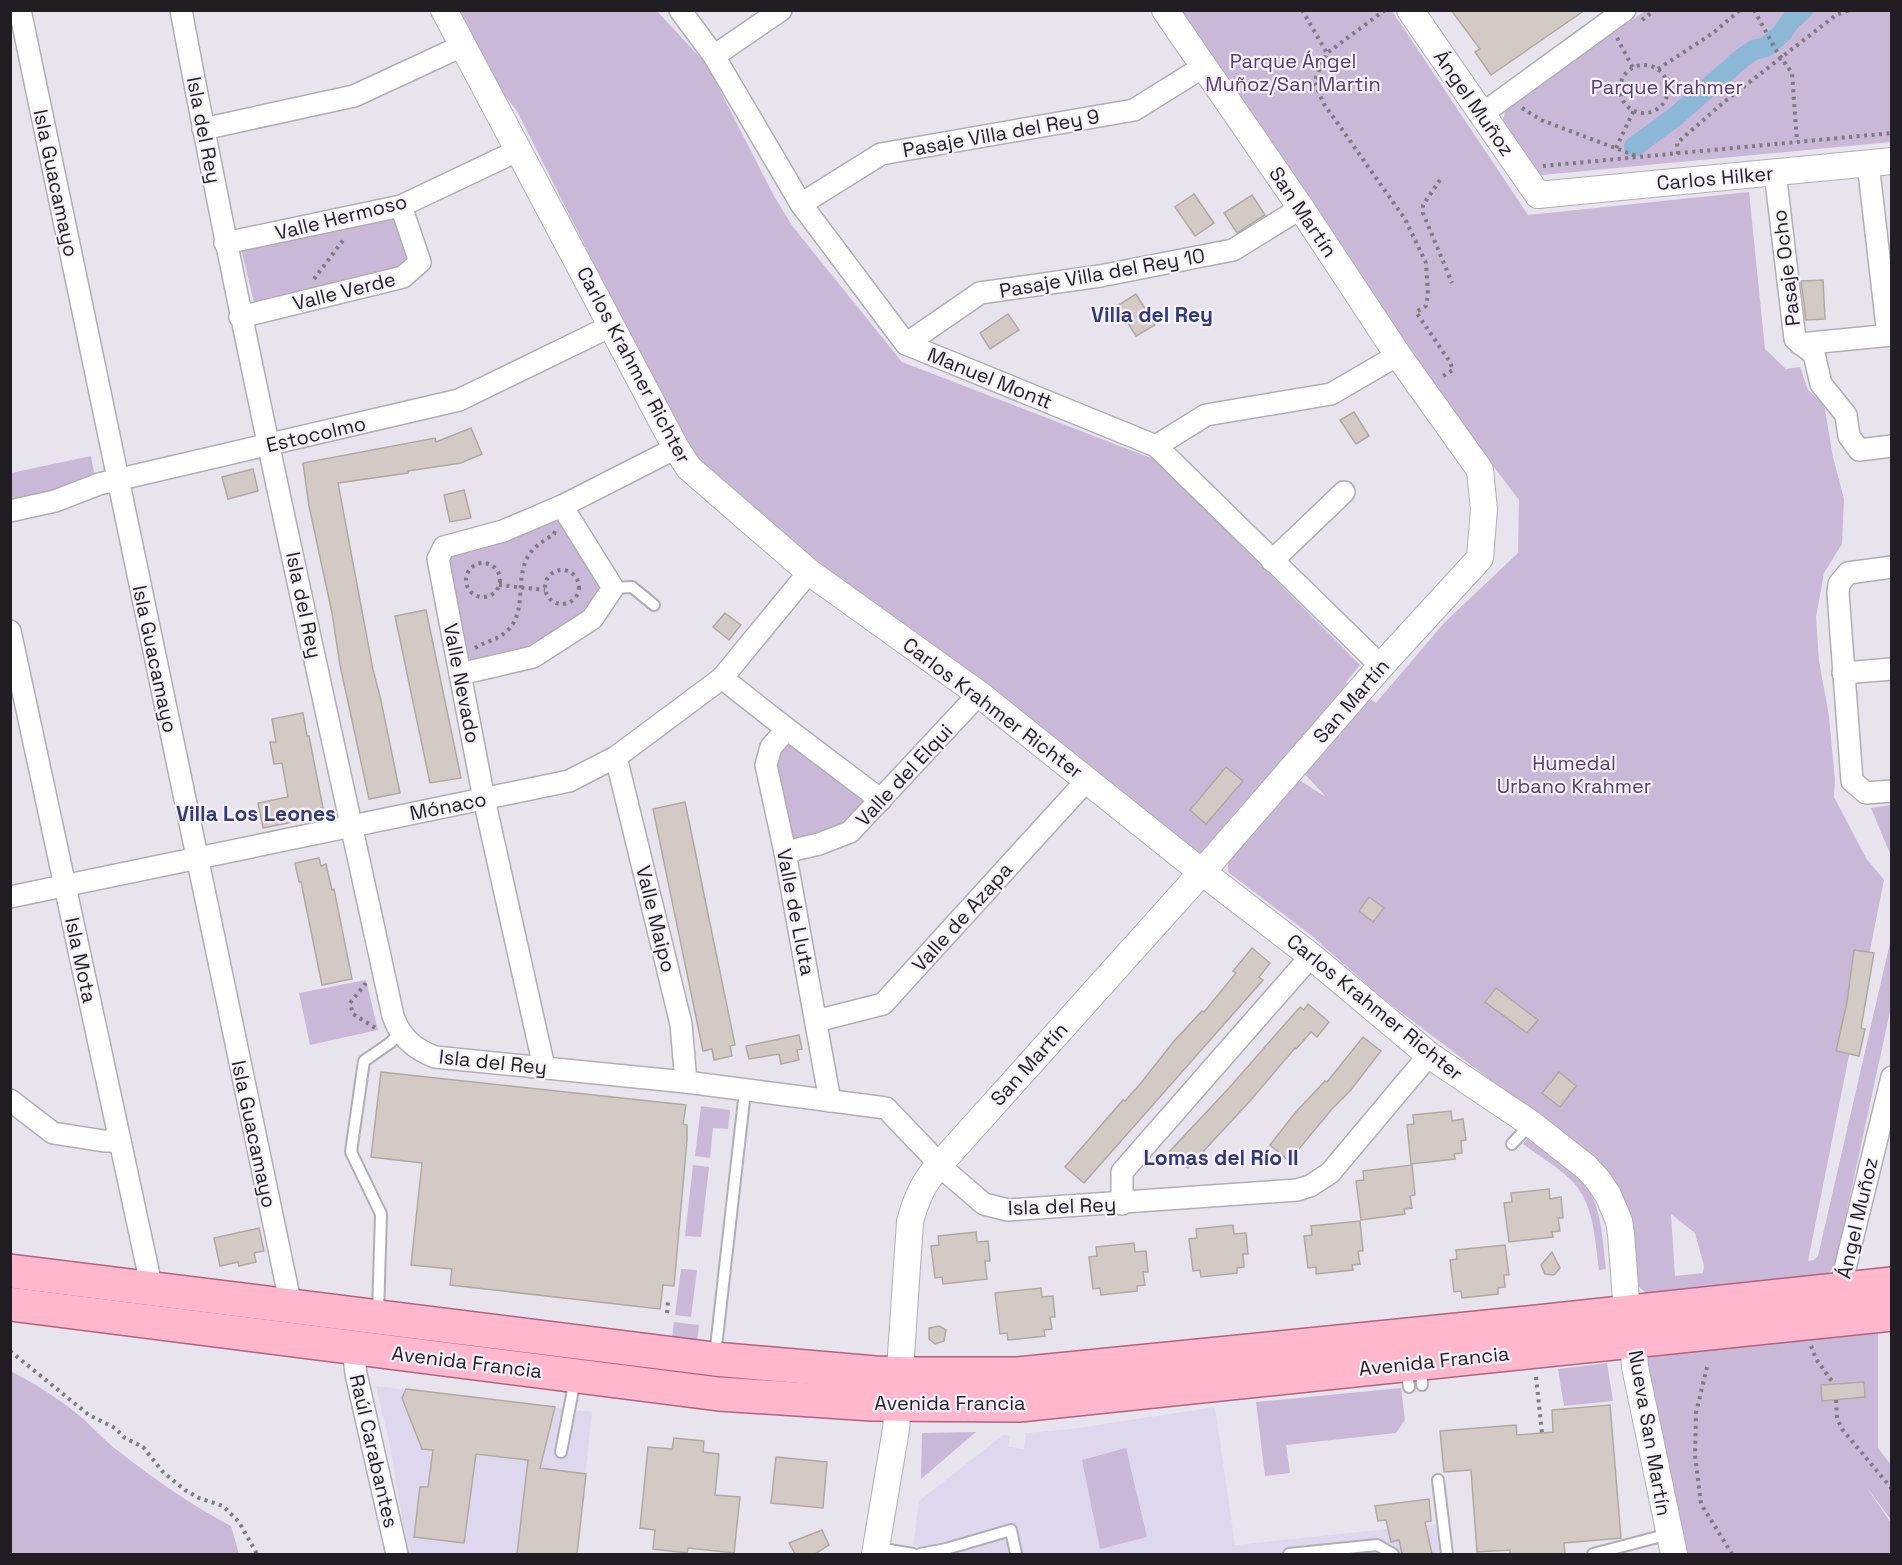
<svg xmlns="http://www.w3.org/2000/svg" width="1902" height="1565" viewBox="0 0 1902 1565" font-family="'Space Grotesk',sans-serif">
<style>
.education{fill:#ded8ee}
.green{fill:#c9b8d7;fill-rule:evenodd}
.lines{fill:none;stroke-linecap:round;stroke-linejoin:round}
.canal{stroke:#8db7d6;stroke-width:20}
.building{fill:#d4cac5;stroke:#b1a8a3;stroke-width:1.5}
.service-casing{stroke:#b1adb5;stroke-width:14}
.minor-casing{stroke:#b1adb5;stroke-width:24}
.tertiary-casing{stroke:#b1adb5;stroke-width:28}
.primary-casing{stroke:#b1627c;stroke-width:36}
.path{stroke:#7e7b81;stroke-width:4;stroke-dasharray:3 4.5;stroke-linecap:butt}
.service{stroke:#fff;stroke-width:10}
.minor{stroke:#fff;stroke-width:21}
.tertiary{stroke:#fff;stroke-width:26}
.primary{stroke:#ffb7ce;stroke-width:33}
.labels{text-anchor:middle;stroke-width:4.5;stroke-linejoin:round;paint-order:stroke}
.park-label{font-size:20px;fill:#5a3b71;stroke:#f6f1fa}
.street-label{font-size:20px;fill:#201e22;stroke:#f6f1fa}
.neighbourhood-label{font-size:21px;font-weight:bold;fill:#323b76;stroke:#f6f1fa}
</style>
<rect width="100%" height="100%" fill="#e8e4ed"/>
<g class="education">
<polygon points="376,1386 592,1412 577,1554 408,1554 390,1446"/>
<polygon points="1215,1407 1235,1545 1436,1524 1440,1554 917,1554 918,1546 913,1546 919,1501 1003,1435 1010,1436 1008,1447 1024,1449 1026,1433 1071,1429"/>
</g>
<g class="green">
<path d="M453,11H657L707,65L774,196L793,227L902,362L1156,460L1360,665L1346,682L1376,703L1444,623L1518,553L1519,500L1468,433L1175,11H1392L1528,215L1749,192L1765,349L1786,369L1800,367L1808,390L1824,404L1833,457L1844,499L1842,544L1824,573L1816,617L1819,661L1829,716L1835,781L1834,797L1866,858L1884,880L1808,1261L1814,1260L1818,1256L1892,934L1891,1007L1835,1265L1825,1278L1878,1328V1448L1891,1465V1520L1865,1485L1891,1523V1554H1683L1642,1362L1649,1296L1635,1283L1570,1140L1381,997L1311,935L1228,872V856L1299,780L1326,797L1292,760L1205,853H1196L814,562L693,460L517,111L476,59ZM1671,1214L1695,1233L1704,1266L1703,1273L1675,1276Z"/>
<polygon points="1645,11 1891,11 1891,142 1542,175 1533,173 1502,124 1506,107"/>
<polygon points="392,215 403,222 412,256 398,274 254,303 241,248"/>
<polygon points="91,456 97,489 11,507 11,473"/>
<polygon points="552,518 566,522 599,584 597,598 591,608 535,649 473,663 463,658 444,567 456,552"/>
<polygon points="795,743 865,795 867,806 845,830 801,844 787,837 771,763 782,744"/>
<polygon points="1891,805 1892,805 1891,856 1871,808"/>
<polygon points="366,980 378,1030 310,1045 299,993"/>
<polygon points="701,1106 730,1110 728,1129 713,1128 710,1158 695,1156"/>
<path d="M1528,1138C1544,1149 1563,1160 1577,1174C1602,1199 1602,1236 1606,1269L1599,1270C1595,1240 1594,1203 1572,1181C1558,1167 1539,1156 1523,1144Z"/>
<polygon points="693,1165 709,1167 701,1237 685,1236"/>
<polygon points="681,1269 697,1270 691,1317 675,1315"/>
<polygon points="674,1322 699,1325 697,1341 672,1338"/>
<polygon points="1607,1363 1613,1401 1564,1406 1558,1369"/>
<path d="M10,1371C34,1383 55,1396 76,1413C89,1423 100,1436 113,1447C150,1476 189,1504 231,1526L239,1554H11Z"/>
<polygon points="1401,1388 1405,1420 1396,1433 1286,1445 1290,1473 1265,1476 1256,1402"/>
<polygon points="976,1432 921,1479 922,1433"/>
<polygon points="1126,1448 1147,1537 1100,1549 1082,1460"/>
</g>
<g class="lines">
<polyline class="canal" points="1634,147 1676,116 1742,58 1754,50 1766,47 1782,33 1791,20 1803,10"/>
</g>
<g class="building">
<polygon points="1451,10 1585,10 1491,75 1475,52 1480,49"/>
<polygon points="1194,194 1214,223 1195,236 1175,207"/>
<polygon points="1252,195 1265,215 1237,233 1224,213"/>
<polygon points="1823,280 1825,319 1806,320 1801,281"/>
<polygon points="1136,294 1155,325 1136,336 1117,306"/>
<polygon points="1008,314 1019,330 990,349 980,333"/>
<polygon points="1354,412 1369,436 1356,444 1340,420"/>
<polygon points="471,428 482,454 461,463 408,471 408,473 338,483 373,670 380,696 400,793 369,799 340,665 332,613 309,506 303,463 435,438 436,442"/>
<polygon points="253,469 258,491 228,499 222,477"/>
<polygon points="464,490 471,518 450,522 444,495"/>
<polygon points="426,610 461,778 430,783 395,616"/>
<polygon points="725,613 741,625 729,640 713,627"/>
<polygon points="303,713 307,736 309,736 323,808 291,814 293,822 263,828 258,803 288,797 282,763 274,764 270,742 276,742 272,719"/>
<polygon points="1226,767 1243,781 1206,824 1190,810"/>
<polygon points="685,802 735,1045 730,1046 732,1056 714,1060 712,1049 703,1051 653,809"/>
<polygon points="319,858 321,866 326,864 332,890 334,889 352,979 322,985 301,882 299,882 295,863"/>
<polygon points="1369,897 1384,908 1373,922 1359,911"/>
<polygon points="1252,948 1270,963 1259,977 1263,980 1084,1183 1065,1167 1123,1100 1125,1101 1141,1083 1174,1041 1202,1011 1204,1012 1236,973 1233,971"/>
<polygon points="1854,950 1874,953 1861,1028 1865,1029 1859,1056 1836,1051 1847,1002"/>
<polygon points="1496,988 1538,1020 1527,1033 1485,1002"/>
<polygon points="1308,1004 1329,1022 1317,1037 1311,1032 1296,1049 1295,1048 1250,1101 1188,1168 1169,1152 1229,1088 1300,1007 1304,1010"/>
<polygon points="799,1035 802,1049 797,1050 799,1060 781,1064 779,1054 749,1059 746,1046"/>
<polygon points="1363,1037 1381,1051 1350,1091 1332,1109 1289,1161 1270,1145 1295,1113 1325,1081 1327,1082"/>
<polygon points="381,1072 686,1105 683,1124 687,1125 687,1140 674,1286 663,1285 660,1309 450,1285 452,1269 411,1265 422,1163 371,1157"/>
<polygon points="1559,1072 1576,1086 1560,1107 1542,1093"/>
<polygon points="1451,1111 1452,1121 1463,1119 1466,1140 1461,1141 1462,1153 1454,1154 1455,1159 1411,1164 1407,1125 1414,1124 1413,1115"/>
<polygon points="1412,1165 1415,1195 1410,1196 1412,1208 1404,1209 1405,1214 1361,1220 1356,1181 1364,1180 1363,1171"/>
<polygon points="1549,1189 1550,1199 1561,1197 1563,1218 1558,1218 1560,1231 1552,1232 1553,1237 1509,1242 1504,1203 1512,1202 1511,1193"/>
<polygon points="1360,1221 1363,1251 1358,1251 1360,1264 1352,1265 1353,1270 1316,1274 1316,1267 1308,1268 1304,1236 1312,1235 1311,1226"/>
<polygon points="1233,1225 1234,1234 1246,1233 1248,1254 1243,1254 1244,1267 1237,1268 1237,1273 1201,1277 1200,1270 1193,1271 1189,1239 1197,1238 1196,1229"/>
<polygon points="259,1228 264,1251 254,1253 256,1262 239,1266 238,1262 220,1266 214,1238"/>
<polygon points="976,1232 977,1242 988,1241 990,1261 985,1261 987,1279 943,1284 942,1277 935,1278 931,1246 939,1245 938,1236"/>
<polygon points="1134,1243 1135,1252 1146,1251 1148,1272 1143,1272 1145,1285 1137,1286 1137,1291 1101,1295 1100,1288 1093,1289 1089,1257 1097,1256 1096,1247"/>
<polygon points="1505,1245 1509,1275 1504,1275 1505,1287 1498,1288 1498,1294 1462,1298 1461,1291 1454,1292 1450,1260 1457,1259 1456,1250"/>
<polygon points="1552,1252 1560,1268 1554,1275 1545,1274 1541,1265"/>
<polygon points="1041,1288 1042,1297 1053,1296 1055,1317 1050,1317 1052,1329 1044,1330 1045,1336 1008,1340 1007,1333 1000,1334 995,1293"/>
<polygon points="939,1326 946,1330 944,1341 935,1344 929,1339 929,1328"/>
<polygon points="1864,1382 1865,1397 1822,1401 1821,1385"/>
<polygon points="406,1389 555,1407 540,1468 586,1474 577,1554 517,1554 528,1460 476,1454 464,1543 414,1537 420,1487 428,1487 433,1450 422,1449 402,1398"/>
<polygon points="1610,1405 1621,1538 1564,1543 1565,1554 1510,1554 1510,1550 1477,1552 1471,1470 1444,1472 1440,1431 1516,1425 1517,1435 1553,1432 1552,1410"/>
<polygon points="674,1438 704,1441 703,1452 719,1454 715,1495 740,1497 734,1553 688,1548 687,1553 653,1549 655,1530 640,1528 648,1447 672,1449"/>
<polygon points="776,1457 827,1462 823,1508 771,1503"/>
<polygon points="1429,1499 1431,1521 1425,1522 1432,1554 1402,1554 1399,1540 1391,1542 1386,1520 1378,1521 1375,1506"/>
<polygon points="822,1530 829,1545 815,1554 795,1554 789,1543"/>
</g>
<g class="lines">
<g class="service-casing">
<g id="service">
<polyline points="613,588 632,587 654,605"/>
<polyline points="1512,1144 1530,1124"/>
<polyline points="378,1314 381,1214 351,1152 364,1061 390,1043 400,1033"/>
<polyline points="715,1356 745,1091"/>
<polyline points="1421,1366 1422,1385"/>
<polyline points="1406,1367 1409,1387"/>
<polyline points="561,1452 575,1379"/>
<polyline points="1438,1480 1447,1554"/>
<polyline points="877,1548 913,1554"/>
<polyline points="920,1554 946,1549 1011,1530 1016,1554"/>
<polyline points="1289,1554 1377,1545 1393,1554"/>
<polyline points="1593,1554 1669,1534"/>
</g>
</g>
<g class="minor-casing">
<g id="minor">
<polyline points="20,10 291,1306"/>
<path d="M181,10C244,347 320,681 393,1016C400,1037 414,1049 435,1057L686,1082L886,1108L949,1174L984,1204L1008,1210L1297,1190L1310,1186L1330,1173L1429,1055"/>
<polyline points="680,10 714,56 801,204 906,344 1156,446 1381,666"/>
<polyline points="714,56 781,10"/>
<polyline points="1482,114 1625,10"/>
<polyline points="203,129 354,96 462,46"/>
<polyline points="1868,163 1888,335"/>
<polyline points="1775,172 1795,339 1814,354 1821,384 1846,415 1849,436 1859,450 1892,446"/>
<polyline points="801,204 881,154 1134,110 1203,67"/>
<polyline points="225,243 401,206 519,150"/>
<polyline points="240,317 403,277 420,262 401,206"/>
<polyline points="906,344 980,293 1100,276 1233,250 1301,208"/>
<polyline points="1800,344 1892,335"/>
<polyline points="1156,446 1206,415 1331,394 1398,355"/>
<polyline points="10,511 55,501 99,484 459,400 611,326"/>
<polyline points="1272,561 1344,492"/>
<polyline points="1892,567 1848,573 1839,584 1838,593 1852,781 1866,793 1892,791"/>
<polyline points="10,631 152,1289"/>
<polyline points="1843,673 1892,669"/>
<polyline points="460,674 533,657 592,619 613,588 562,506"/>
<polyline points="722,678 787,729 881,800"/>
<polyline points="787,729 771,747 766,765 785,852 830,1101"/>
<polyline points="616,757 681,1024 686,1082"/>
<polyline points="785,852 819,844 850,832 979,694"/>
<polyline points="10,897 569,781 616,757 722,678 809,572"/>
<polyline points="816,1021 883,1004 1088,779"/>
<polyline points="544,1067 484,799 438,559 444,547 503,531 562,506 676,448"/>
<polyline points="10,1100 53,1133 104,1141 120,1141"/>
<polyline points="1122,1204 1122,1172 1311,956"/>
<polyline points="1840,1289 1892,1077"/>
<polyline points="353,1347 356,1374 397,1554"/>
</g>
</g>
<g class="tertiary-casing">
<g id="tertiary">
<polyline points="444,10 676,448 689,468 809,572 979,694 1189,862 1311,956 1429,1055 1530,1123 1586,1167 1598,1180 1608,1195 1619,1221 1621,1234 1627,1312 1633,1341 1635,1367 1674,1554"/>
<polyline points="1410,10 1538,195 1892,161"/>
<path d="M875,1554L896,1429L910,1222C916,1199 924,1181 940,1164L1203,871L1381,666L1480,558L1484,509L1480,470L1398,355L1301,208L1165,10"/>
</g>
</g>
<g class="primary-casing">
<g id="primary">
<polyline points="10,1271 714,1359 875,1373 918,1374 1018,1374 1517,1324 1892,1284"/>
<polyline points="10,1304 719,1394 872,1404 1019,1405 1892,1314"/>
</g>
</g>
<g class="path">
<polyline points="1302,10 1327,53"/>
<polyline points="1385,10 1327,53 1314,82 1324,104 1405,219 1426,263 1428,294 1426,306 1416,312 1450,362 1453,370 1440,378"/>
<polyline points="1754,10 1777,52 1792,73 1797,142"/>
<polyline points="1642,20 1655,10"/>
<polyline points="1617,38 1633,68"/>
<circle cx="1644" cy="89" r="24"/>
<polyline points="1658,69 1713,33 1740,10"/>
<polyline points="1522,108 1541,120 1639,157"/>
<polyline points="1616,148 1634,110"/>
<polyline points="1678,154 1677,143 1724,102 1836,15 1850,10"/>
<polyline points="1543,166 1892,133"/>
<polyline points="1440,180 1423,205 1423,213 1452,283"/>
<polyline points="314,279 344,239"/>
<circle cx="483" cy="580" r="17"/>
<circle cx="562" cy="587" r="17"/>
<polyline points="499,585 545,590"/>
<path d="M475,648C486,641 498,640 508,630C528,610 514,577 529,555C535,545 545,540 554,534L555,531"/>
<polyline points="366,983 350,1003 353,1014 377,1029"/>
<polyline points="667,1313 668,1302"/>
<polyline points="1811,1346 1816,1359 1834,1384"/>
<polyline points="10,1351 89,1415 115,1428 125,1438 143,1447 163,1472 185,1490 199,1498 223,1506 239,1522 257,1554"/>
<polyline points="1707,1367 1696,1413 1695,1455 1701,1504 1732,1554"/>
<polyline points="1536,1377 1542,1433"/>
<polyline points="1836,1400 1837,1418 1842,1429 1892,1489"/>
</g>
<use href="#service" class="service"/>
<use href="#minor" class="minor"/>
<use href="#tertiary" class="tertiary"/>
<use href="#primary" class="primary"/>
</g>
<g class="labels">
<g class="park-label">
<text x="1293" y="68">Parque Ángel<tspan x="1293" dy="23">Muñoz/San Martin</tspan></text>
<text x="1667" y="94">Parque Krahmer</text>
<text x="1574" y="770">Humedal<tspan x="1574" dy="23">Urbano Krahmer</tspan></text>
</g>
<g class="street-label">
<text transform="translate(1474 103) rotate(55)" y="7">Ángel Muñoz</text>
<text transform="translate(204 130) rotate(79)" y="7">Isla del Rey</text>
<text transform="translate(1001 133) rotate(-10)" y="7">Pasaje Villa del Rey 9</text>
<text transform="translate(1715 178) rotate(-5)" y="7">Carlos Hilker</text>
<text transform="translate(56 183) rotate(78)" y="7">Isla Guacamayo</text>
<text transform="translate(1303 212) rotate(56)" y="7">San Martín</text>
<text transform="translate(341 217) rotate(-14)" y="7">Valle Hermoso</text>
<text transform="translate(1786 268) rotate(-97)" y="7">Pasaje Ocho</text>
<text transform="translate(1102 273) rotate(-10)" y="7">Pasaje Villa del Rey 10</text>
<text transform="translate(344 291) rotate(-14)" y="7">Valle Verde</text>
<text transform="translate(634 365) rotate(62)" y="7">Carlos Krahmer Richter</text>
<text transform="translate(990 378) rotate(22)" y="7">Manuel Montt</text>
<text transform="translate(316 434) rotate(-13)" y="7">Estocolmo</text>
<text transform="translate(304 605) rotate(78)" y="7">Isla del Rey</text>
<text transform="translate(155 659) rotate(78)" y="7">Isla Guacamayo</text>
<text transform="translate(462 683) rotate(79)" y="7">Valle Nevado</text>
<text transform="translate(1351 701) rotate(-49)" y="7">San Martín</text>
<text transform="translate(993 708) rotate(37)" y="7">Carlos Krahmer Richter</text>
<text transform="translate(904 775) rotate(-47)" y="7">Valle del Elqui</text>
<text transform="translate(448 806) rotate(-11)" y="7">Mónaco</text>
<text transform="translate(796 912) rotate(79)" y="7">Valle de Lluta</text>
<text transform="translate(962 917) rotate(-48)" y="7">Valle de Azapa</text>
<text transform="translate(656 919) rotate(76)" y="7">Valle Maipo</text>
<text transform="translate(81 960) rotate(78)" y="7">Isla Mota</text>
<text transform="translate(1375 1007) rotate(39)" y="7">Carlos Krahmer Richter</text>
<text transform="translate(493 1062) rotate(6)" y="7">Isla del Rey</text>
<text transform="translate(1029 1064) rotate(-48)" y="7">San Martín</text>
<text transform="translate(254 1134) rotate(78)" y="7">Isla Guacamayo</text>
<text transform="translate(1062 1206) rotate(-2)" y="7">Isla del Rey</text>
<text transform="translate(1857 1218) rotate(-77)" y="7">Ángel Muñoz</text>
<text transform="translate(1434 1361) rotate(-6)" y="7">Avenida Francia</text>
<text transform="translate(467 1362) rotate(7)" y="7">Avenida Francia</text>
<text x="950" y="1410">Avenida Francia</text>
<text transform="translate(1650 1433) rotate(80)" y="7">Nueva San Martín</text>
<text transform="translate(374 1451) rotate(77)" y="7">Raúl Carabantes</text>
</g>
<g class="neighbourhood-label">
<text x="1152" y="322">Villa del Rey</text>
<text x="256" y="821">Villa Los Leones</text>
<text x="1221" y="1165">Lomas del Río II</text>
</g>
</g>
<rect width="1902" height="1565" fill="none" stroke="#201e22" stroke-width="24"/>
</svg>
